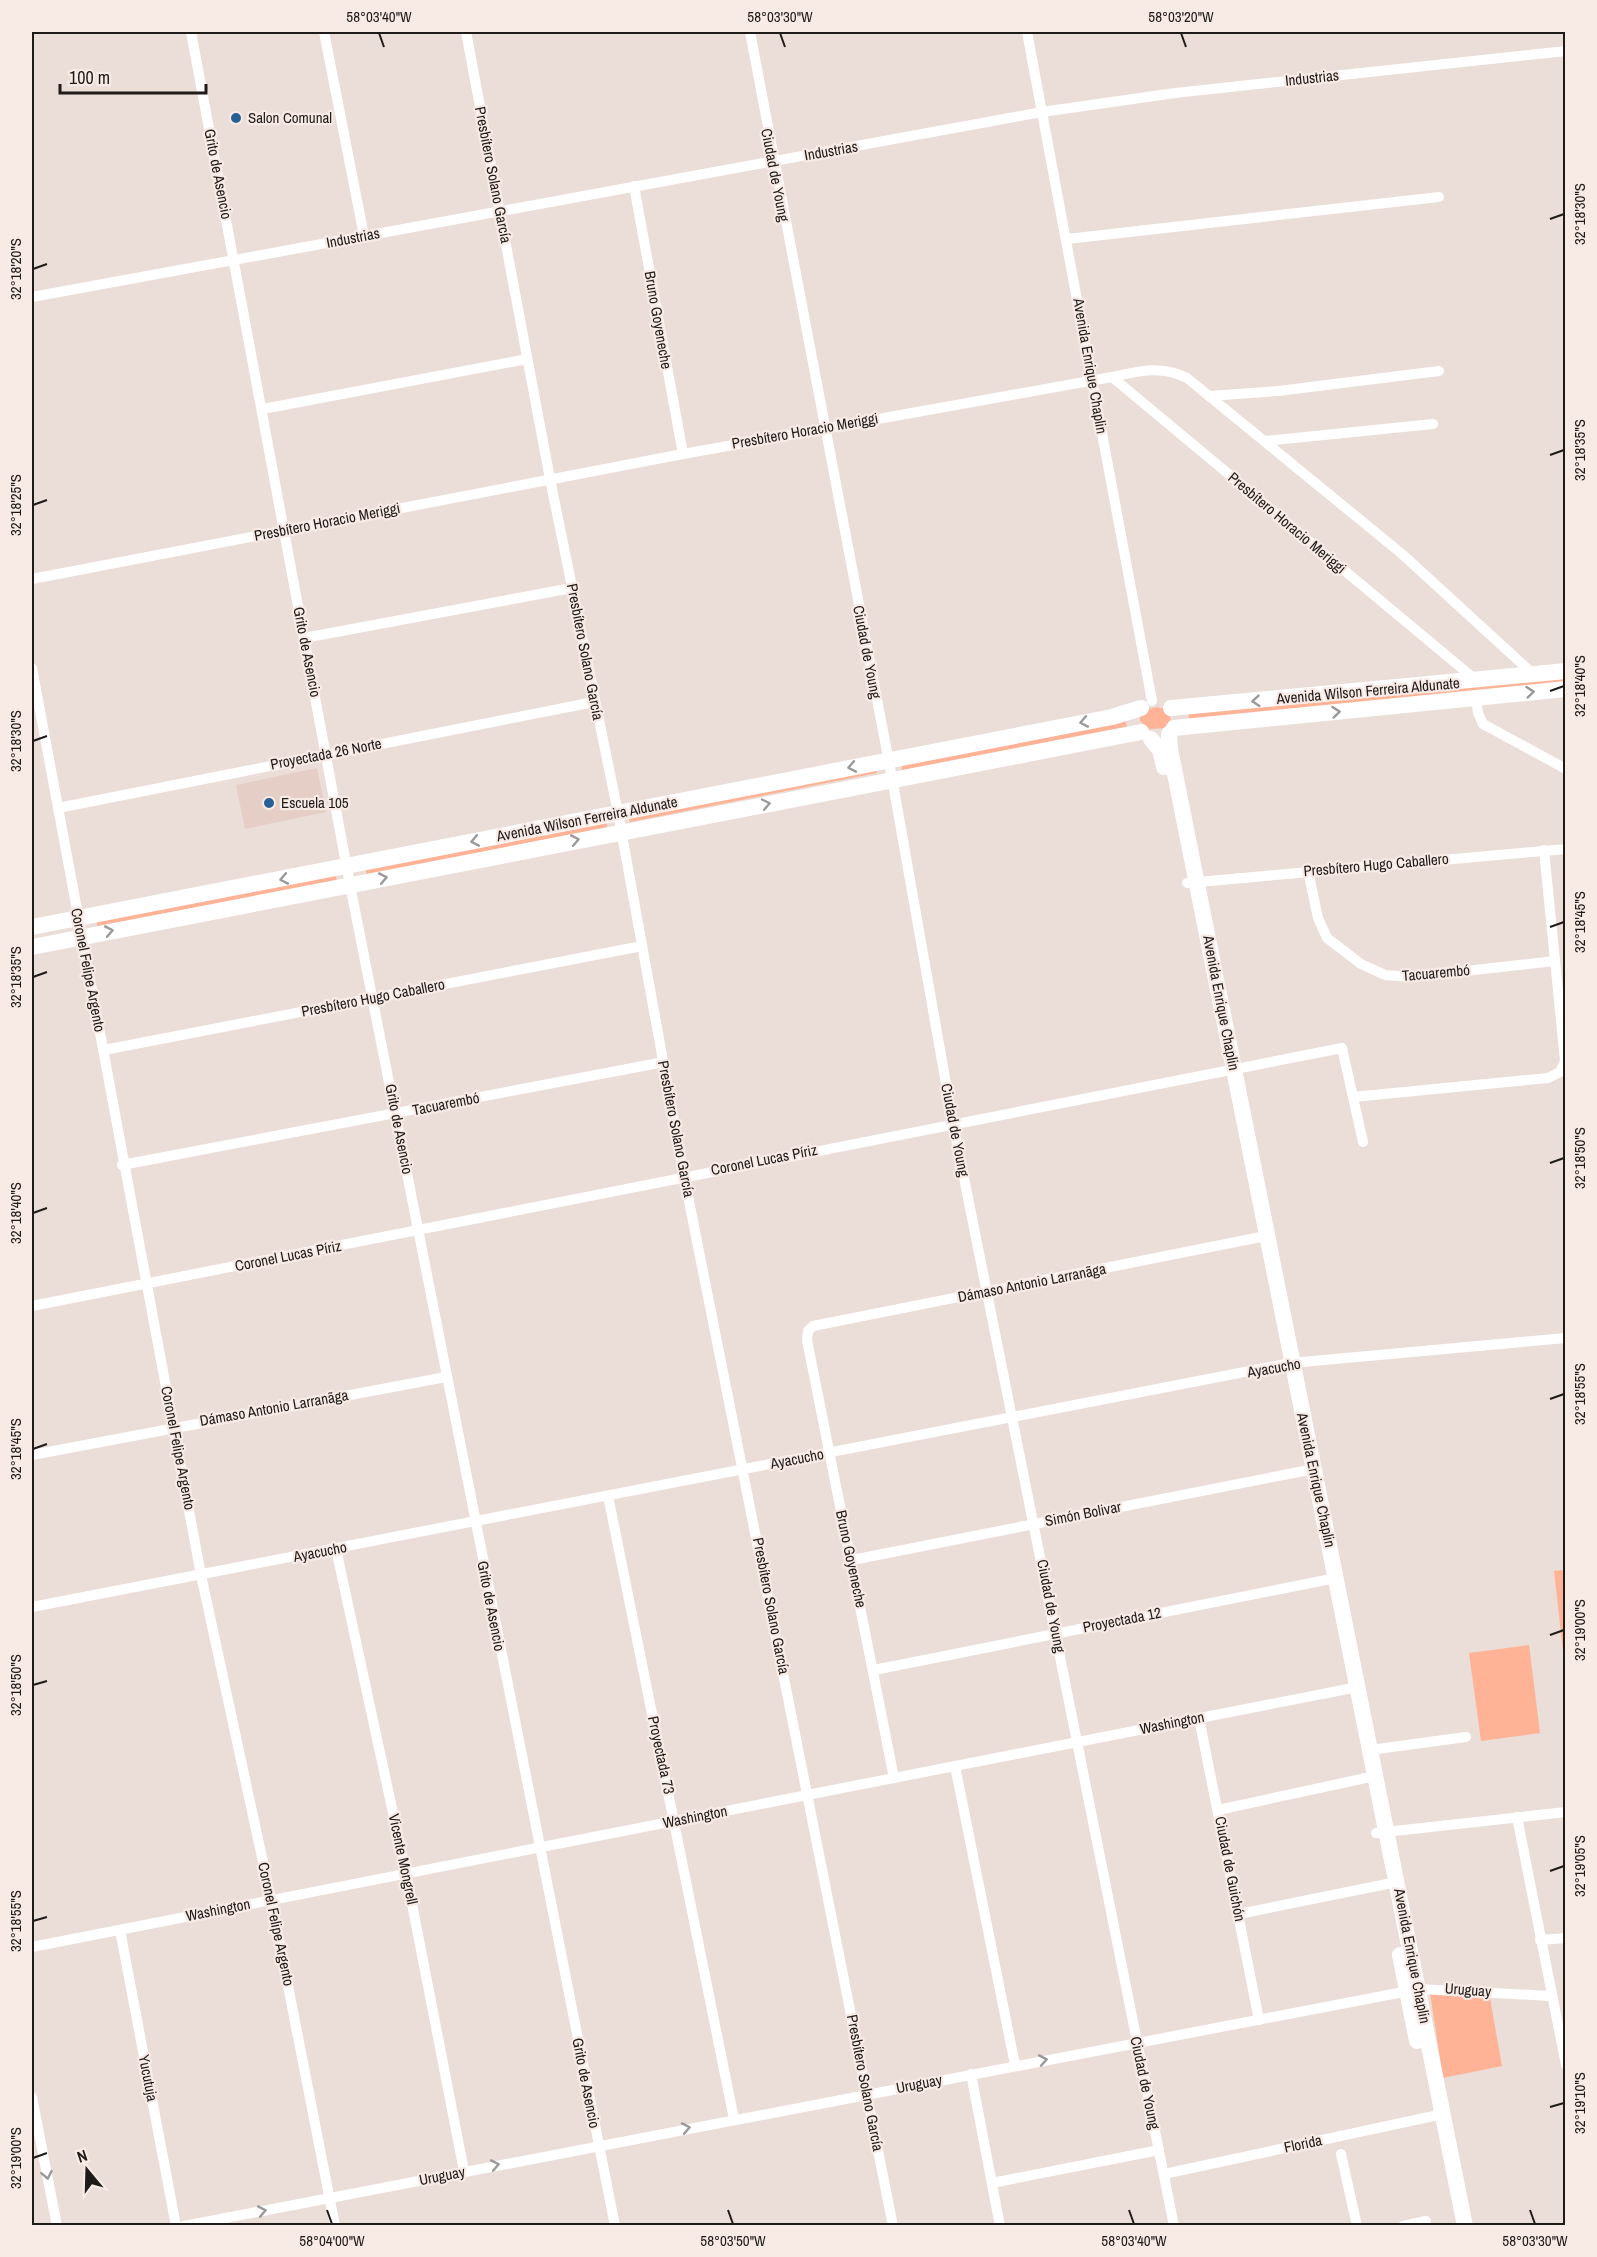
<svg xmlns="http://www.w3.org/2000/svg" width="1597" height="2257" viewBox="0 0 1597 2257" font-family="'Archivo Narrow',sans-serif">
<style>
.built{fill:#e4cec6}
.green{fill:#feb397}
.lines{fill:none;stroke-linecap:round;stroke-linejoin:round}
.street{stroke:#fff;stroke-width:10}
.secondary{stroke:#fff;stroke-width:16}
.oneway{stroke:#9a9898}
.ticks{fill:none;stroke:#1f1b19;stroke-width:2}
.poi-dot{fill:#276097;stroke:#f8eae5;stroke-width:2}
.labels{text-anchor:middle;stroke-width:4.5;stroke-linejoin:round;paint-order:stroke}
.street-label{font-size:15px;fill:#1f1b19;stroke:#f8eae5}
.poi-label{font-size:15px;fill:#1f1b19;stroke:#f8eae5;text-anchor:start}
.neatline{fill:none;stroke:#1f1b19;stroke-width:2}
.ticks-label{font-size:15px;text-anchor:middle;fill:#1f1b19}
</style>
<rect width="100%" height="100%" fill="#ebddd7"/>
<polygon class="built" points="317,768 326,812 245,829 236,785"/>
<g class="green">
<polygon points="1565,676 1565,683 1189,719 1188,712"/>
<polygon points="1157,707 1165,709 1171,719 1164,728 1150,729 1140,721 1140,716 1149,709"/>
<polygon points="1125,720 1127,727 902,770 901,763"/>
<polygon points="876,767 877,773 630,822 628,815"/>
<polygon points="606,820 607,827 367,875 365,868"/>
<polygon points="335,873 337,881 97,926 96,919"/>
<polygon points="1565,1570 1566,1570 1565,1669 1554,1571"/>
<polygon points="1529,1645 1540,1733 1481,1741 1469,1653"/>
<polygon points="1430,1993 1490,1998 1502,2066 1443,2078"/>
</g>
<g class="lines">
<g class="street">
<polyline points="191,32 350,885 615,2226"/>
<polyline points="324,32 364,236"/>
<polyline points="466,32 550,479 618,813 684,1176 893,2226"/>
<polyline points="750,32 892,778 953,1123 1174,2226"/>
<polyline points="1027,32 1152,701"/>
<polyline points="634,186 683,454"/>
<polyline points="1067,239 1439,197"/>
<polyline points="32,297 1042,112 1175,93 1566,51"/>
<path d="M1112,377C1139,371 1161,365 1187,378L1402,554L1533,674"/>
<polyline points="1209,396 1278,391 1439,371"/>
<polyline points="263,409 527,359"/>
<polyline points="1265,441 1433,424"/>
<polyline points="32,579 683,454 1112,377 1477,681"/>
<polyline points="304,638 572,588"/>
<polyline points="32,668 201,1575 271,1899 335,2226"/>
<polyline points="1476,698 1478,713 1483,724 1566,769"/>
<polyline points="58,808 594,702"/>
<polyline points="1308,871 1318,918 1327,938 1361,964 1385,975 1412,977 1555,961"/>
<polyline points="1187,883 1566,849"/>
<polyline points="104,1050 642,946"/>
<polyline points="1353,1097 1548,1078 1560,1072 1565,1061 1544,850"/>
<polyline points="122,1165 664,1062"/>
<polyline points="32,1306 1342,1048 1363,1142"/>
<polyline points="32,1455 446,1377"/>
<polyline points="608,1496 734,2119"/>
<polyline points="336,1549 406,1873 464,2171"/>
<polyline points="852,1560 1314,1469"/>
<polyline points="32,1607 1291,1363 1566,1338"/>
<polyline points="874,1670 1336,1578"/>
<polyline points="1199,1718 1259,2020"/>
<polyline points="1370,1750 1466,1737"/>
<polyline points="955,1766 1015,2065"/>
<polyline points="894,1778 807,1340 808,1331 813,1326 1266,1236"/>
<polyline points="1218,1810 1375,1776"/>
<polyline points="1517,1817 1566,2065"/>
<polyline points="1376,1833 1566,1812"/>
<polyline points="1239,1914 1397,1882"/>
<polyline points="120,1930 176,2226"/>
<polyline points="1540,1940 1566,1938"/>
<polyline points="32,1947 1358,1687"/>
<polyline points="971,2074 1000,2226"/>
<polyline points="32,2097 57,2226"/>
<polyline points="1341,2154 1357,2226"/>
<polyline points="1164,2174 1443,2114"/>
<polyline points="992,2183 1159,2150"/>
<polyline points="184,2226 1419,1989 1550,1996"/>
<polyline points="1403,2226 1426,2221"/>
</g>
<g class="secondary">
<polyline points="1171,708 1566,671"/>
<polyline points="1174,728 1566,689"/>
<polyline points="1169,734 1170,749 1465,2226"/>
<polyline points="1151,739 1160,750 1164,767"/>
<polyline points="32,927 1112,717 1141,708"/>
<polyline points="32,947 1141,732"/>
<polyline points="1400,1955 1417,2041"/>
</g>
</g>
<defs><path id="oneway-chevron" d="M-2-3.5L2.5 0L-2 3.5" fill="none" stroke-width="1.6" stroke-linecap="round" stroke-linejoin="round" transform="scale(1.5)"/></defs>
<g class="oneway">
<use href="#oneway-chevron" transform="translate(1530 692) rotate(-6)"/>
<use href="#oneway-chevron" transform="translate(1256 701) rotate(175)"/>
<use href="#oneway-chevron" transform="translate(1336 712) rotate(-6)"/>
<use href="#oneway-chevron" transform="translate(1084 722) rotate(169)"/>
<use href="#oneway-chevron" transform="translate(852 767) rotate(169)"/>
<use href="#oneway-chevron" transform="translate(766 804) rotate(-12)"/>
<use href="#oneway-chevron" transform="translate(575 840) rotate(-11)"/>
<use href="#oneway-chevron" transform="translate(475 841) rotate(169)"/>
<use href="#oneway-chevron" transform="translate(383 878) rotate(-11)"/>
<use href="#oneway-chevron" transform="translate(284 879) rotate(169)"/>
<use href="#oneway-chevron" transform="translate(109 931) rotate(-11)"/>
<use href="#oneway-chevron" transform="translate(1043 2060) rotate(-10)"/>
<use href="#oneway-chevron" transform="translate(686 2128) rotate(-11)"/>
<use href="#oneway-chevron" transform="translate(495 2165) rotate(-11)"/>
<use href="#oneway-chevron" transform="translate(47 2175) rotate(79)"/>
<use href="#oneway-chevron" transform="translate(262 2211) rotate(-11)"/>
</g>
<path class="ticks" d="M379,33L384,47M780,33L785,47M1181,33L1186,47M1550,219L1564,214M33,269L47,264M1550,455L1564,450M33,505L47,500M1550,691L1564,686M33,741L47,736M1550,927L1564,922M33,977L47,972M1550,1163L1564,1158M33,1213L47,1208M1550,1399L1564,1394M33,1449L47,1444M1550,1635L1564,1630M33,1685L47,1681M1550,1871L1564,1866M33,1921L47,1917M1550,2107L1564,2103M33,2158L47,2153M327,2210L332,2224M728,2210L733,2224M1129,2210L1134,2224M1530,2210L1535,2224"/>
<g class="poi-dot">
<circle cx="236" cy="118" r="6"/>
<circle cx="269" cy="803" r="6"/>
</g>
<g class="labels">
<g class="street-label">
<text transform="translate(1312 78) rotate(-6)" y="5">Industrias</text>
<text transform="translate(831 151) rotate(-10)" y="5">Industrias</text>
<text transform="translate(218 174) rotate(79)" y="5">Grito de Asencio</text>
<text transform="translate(493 175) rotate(79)" y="5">Presbítero Solano García</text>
<text transform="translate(775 175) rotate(79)" y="5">Ciudad de Young</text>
<text transform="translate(353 238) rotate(-11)" y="5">Industrias</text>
<text transform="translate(658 320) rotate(80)" y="5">Bruno Goyeneche</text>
<text transform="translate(1090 366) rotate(80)" y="5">Avenida Enrique Chaplin</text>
<text transform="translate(805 431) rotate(-10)" y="5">Presbítero Horacio Meriggi</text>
<text transform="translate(327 522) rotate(-11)" y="5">Presbítero Horacio Meriggi</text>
<text transform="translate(1287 523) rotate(40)" y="5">Presbítero Horacio Meriggi</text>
<text transform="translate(307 652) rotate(79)" y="5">Grito de Asencio</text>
<text transform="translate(585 652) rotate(79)" y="5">Presbítero Solano García</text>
<text transform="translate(867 652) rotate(79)" y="5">Ciudad de Young</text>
<text transform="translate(1368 691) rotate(-5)" y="5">Avenida Wilson Ferreira Aldunate</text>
<text transform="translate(326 754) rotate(-11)" y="5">Proyectada 26 Norte</text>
<text transform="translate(587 819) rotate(-11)" y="5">Avenida Wilson Ferreira Aldunate</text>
<text transform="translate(1376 865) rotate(-5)" y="5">Presbítero Hugo Caballero</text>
<text transform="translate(88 970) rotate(79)" y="5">Coronel Felipe Argento</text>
<text transform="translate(1436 973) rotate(-5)" y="5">Tacuarembó</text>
<text transform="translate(373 998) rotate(-11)" y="5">Presbítero Hugo Caballero</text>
<text transform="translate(1221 1003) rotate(79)" y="5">Avenida Enrique Chaplin</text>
<text transform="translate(446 1104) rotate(-11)" y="5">Tacuarembó</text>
<text transform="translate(399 1129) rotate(79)" y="5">Grito de Asencio</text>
<text transform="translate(676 1129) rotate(79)" y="5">Presbítero Solano García</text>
<text transform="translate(955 1130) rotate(79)" y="5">Ciudad de Young</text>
<text transform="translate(764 1160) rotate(-11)" y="5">Coronel Lucas Píriz</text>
<text transform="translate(288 1256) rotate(-11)" y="5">Coronel Lucas Píriz</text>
<text transform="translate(1032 1283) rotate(-11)" y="5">Dámaso Antonio Larranãga</text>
<text transform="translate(1274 1368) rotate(-10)" y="5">Ayacucho</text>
<text transform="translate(274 1408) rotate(-10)" y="5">Dámaso Antonio Larranãga</text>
<text transform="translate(178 1448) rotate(79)" y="5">Coronel Felipe Argento</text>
<text transform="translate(797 1459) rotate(-11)" y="5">Ayacucho</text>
<text transform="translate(1316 1480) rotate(78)" y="5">Avenida Enrique Chaplin</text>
<text transform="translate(1083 1514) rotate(-11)" y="5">Simón Bolivar</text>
<text transform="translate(320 1552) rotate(-11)" y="5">Ayacucho</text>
<text transform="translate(851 1559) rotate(78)" y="5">Bruno Goyeneche</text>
<text transform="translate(491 1606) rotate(79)" y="5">Grito de Asencio</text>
<text transform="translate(771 1606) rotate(79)" y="5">Presbítero Solano García</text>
<text transform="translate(1051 1606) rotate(79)" y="5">Ciudad de Young</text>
<text transform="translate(1122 1620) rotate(-11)" y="5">Proyectada 12</text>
<text transform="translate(1172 1723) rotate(-11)" y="5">Washington</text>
<text transform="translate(661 1755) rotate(78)" y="5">Proyectada 73</text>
<text transform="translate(695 1817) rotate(-11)" y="5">Washington</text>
<text transform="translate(403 1859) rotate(78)" y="5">Vicente Mongrell</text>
<text transform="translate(1230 1869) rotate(79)" y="5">Ciudad de Guichón</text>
<text transform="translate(218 1910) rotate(-11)" y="5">Washington</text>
<text transform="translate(276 1924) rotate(78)" y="5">Coronel Felipe Argento</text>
<text transform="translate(1412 1956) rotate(79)" y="5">Avenida Enrique Chaplin</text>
<text transform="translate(1468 1990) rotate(4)" y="5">Uruguay</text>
<text transform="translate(148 2078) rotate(79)" y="5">Yucutuja</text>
<text transform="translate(586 2083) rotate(79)" y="5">Grito de Asencio</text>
<text transform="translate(865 2083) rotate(79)" y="5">Presbítero Solano García</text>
<text transform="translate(1145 2083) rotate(78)" y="5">Ciudad de Young</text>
<text transform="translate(919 2084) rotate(-11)" y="5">Uruguay</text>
<text transform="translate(1303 2144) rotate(-12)" y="5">Florida</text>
<text transform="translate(442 2176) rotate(-11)" y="5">Uruguay</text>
</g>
<g class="poi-label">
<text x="248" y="123">Salon Comunal</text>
<text x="281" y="808">Escuela 105</text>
</g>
</g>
<rect width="1597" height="2257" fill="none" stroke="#f8eae5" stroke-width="66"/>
<g transform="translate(87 2170) rotate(341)" stroke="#f8eae5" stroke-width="4.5" paint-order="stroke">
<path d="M0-4.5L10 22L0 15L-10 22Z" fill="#1f1b19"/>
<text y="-9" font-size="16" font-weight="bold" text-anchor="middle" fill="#1f1b19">N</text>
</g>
<path d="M60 84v9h146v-9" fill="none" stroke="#1f1b19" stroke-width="3"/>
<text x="69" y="84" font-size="18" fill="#1f1b19" stroke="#f8eae5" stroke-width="4.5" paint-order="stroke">100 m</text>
<rect x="33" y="33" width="1531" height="2191" class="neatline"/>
<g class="ticks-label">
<text x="379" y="22">58°03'40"W</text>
<text x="780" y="22">58°03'30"W</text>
<text x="1181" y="22">58°03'20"W</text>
<text transform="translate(1580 214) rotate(-90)" y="5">32°18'30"S</text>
<text transform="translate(16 269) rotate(-90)" y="5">32°18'20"S</text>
<text transform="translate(1580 450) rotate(-90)" y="5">32°18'35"S</text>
<text transform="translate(16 505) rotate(-90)" y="5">32°18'25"S</text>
<text transform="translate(1580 686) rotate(-90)" y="5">32°18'40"S</text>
<text transform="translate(16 741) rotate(-90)" y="5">32°18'30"S</text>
<text transform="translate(1580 922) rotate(-90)" y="5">32°18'45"S</text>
<text transform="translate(16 977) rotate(-90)" y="5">32°18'35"S</text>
<text transform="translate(1580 1158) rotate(-90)" y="5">32°18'50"S</text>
<text transform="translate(16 1213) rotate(-90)" y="5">32°18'40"S</text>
<text transform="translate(1580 1394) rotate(-90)" y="5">32°18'55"S</text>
<text transform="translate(16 1449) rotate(-90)" y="5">32°18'45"S</text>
<text transform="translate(1580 1630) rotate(-90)" y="5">32°19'00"S</text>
<text transform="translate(16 1685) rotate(-90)" y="5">32°18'50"S</text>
<text transform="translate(1580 1866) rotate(-90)" y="5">32°19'05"S</text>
<text transform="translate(16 1921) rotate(-90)" y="5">32°18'55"S</text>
<text transform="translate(1580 2103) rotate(-90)" y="5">32°19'10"S</text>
<text transform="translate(16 2158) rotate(-90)" y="5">32°19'00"S</text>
<text x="332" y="2246">58°04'00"W</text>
<text x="733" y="2246">58°03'50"W</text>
<text x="1134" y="2246">58°03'40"W</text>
<text x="1535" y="2246">58°03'30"W</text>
</g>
</svg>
